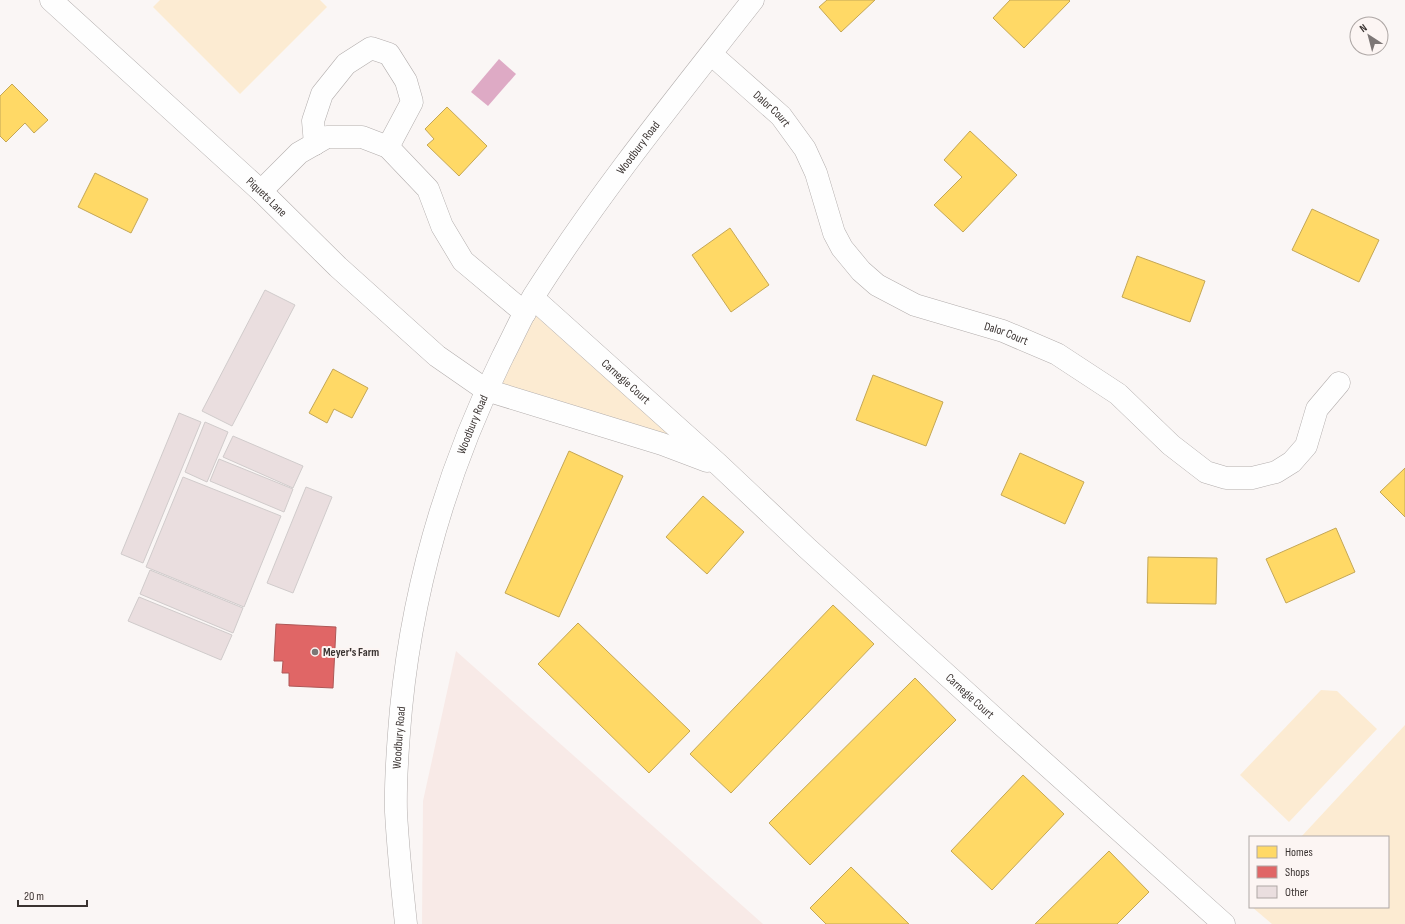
<svg xmlns="http://www.w3.org/2000/svg" width="1405" height="924" viewBox="0 0 1405 924" font-family="'Sofia Sans Condensed',sans-serif">
<style>
.built{fill:#f8eae7}
.green{fill:#fcebd2}
.water{fill:#deaac5}
.homes{fill:#ffd966;stroke:#c4a756}
.shops{fill:#e06666;stroke:#ae5756}
.building{fill:#eadedf;stroke:#d0cbcb}
.lines{fill:none;stroke-linecap:round;stroke-linejoin:round}
.minor-casing{stroke:#b2adac;stroke-width:23}
.major-casing{stroke:#b2adac;stroke-width:23}
.minor{stroke:#fefefe;stroke-width:22}
.major{stroke:#fefefe;stroke-width:22}
.poi-dot{fill:#7d7776;stroke:#fcf5f3;stroke-width:1.5}
.labels{text-anchor:middle;stroke-width:4;stroke-linejoin:round;paint-order:stroke}
.street-label{font-size:12px;fill:#3a3331;stroke:#fcf5f3}
.poi-label{font-size:12px;font-weight:bold;fill:#3a3331;stroke:#fcf5f3;text-anchor:start}
</style>
<rect width="100%" height="100%" fill="#faf6f5"/>
<polygon class="built" points="456,651 763,924 422,924 423,801"/>
<g class="green">
<polygon points="160,0 320,0 327,7 240,94 153,7"/>
<polygon points="534,302 709,458 490,388"/>
<polygon points="1321,690 1337,691 1377,729 1289,822 1240,775"/>
<polygon points="1405,725 1405,924 1272,924 1252,907 1388,907 1388,837 1301,837"/>
</g>
<polygon class="water" points="499,59 516,74 488,106 471,92"/>
<g class="homes">
<polygon points="827,0 875,0 841,32 819,7"/>
<polygon points="1010,0 1069,0 1070,1 1024,48 993,18"/>
<polygon points="12,84 48,120 34,133 25,123 6,142 0,136 0,96"/>
<polygon points="447,107 487,146 459,176 427,145 434,139 425,129"/>
<polygon points="970,131 1017,175 963,232 934,205 962,177 944,160"/>
<polygon points="95,173 148,199 131,233 78,207"/>
<polygon points="1312,209 1379,240 1359,282 1292,250"/>
<polygon points="730,228 769,285 731,312 692,255"/>
<polygon points="1137,256 1205,281 1190,322 1122,297"/>
<polygon points="333,369 368,388 352,418 334,409 327,423 309,413"/>
<polygon points="873,375 943,402 926,446 856,420"/>
<polygon points="569,451 623,476 559,617 505,593"/>
<polygon points="1020,453 1084,482 1065,524 1001,495"/>
<polygon points="1405,468 1405,517 1380,492"/>
<polygon points="703,496 744,532 707,574 666,537"/>
<polygon points="1336,528 1355,572 1286,603 1266,559"/>
<polygon points="1148,557 1217,558 1216,604 1147,603"/>
<polygon points="833,605 874,644 731,793 690,754"/>
<polygon points="578,623 690,731 649,773 538,664"/>
<polygon points="915,678 956,720 810,865 769,823"/>
<polygon points="1023,775 1064,814 992,890 951,851"/>
<polygon points="1109,851 1149,892 1117,924 1035,924"/>
<polygon points="851,867 909,924 826,924 810,908"/>
</g>
<polygon class="shops" points="276,624 336,627 333,688 289,686 289,673 282,673 283,661 274,661"/>
<g class="building">
<polygon points="265,290 295,305 232,426 202,411"/>
<polygon points="179,413 201,422 143,563 121,554"/>
<polygon points="205,422 228,432 207,482 185,472"/>
<polygon points="233,436 303,466 293,488 223,457"/>
<polygon points="219,459 293,489 284,512 210,481"/>
<polygon points="183,477 281,516 244,607 146,567"/>
<polygon points="306,487 332,497 293,593 267,583"/>
<polygon points="150,570 243,608 233,633 140,594"/>
<polygon points="139,597 232,635 221,660 128,621"/>
</g>
<g class="lines">
<g class="minor-casing">
<g id="minor">
<path id="s1" d="M51,0L261,191L338,267L437,356L486,390L662,444L707,461"/>
<path id="s2" d="M711,54L781,116L805,149L816,173L834,233L842,248L861,271L877,285L915,305L1003,331L1057,354L1118,394L1171,445L1206,472L1226,478H1252L1276,472L1292,462L1306,446L1317,409L1339,383"/>
<polyline points="315,144 313,121 322,94 346,64 371,48 389,54 406,81 412,102 388,147"/>
<polyline points="261,191 299,153 327,137 362,137 388,147 428,189 442,226 463,261 525,313"/>
<path id="s3" d="M533,298L719,465L807,548L1002,725L1224,924"/>
</g>
</g>
<g class="major-casing">
<g id="major">
<path id="s4" d="M406,924C402,887 398,849 396,812C395,778 398,743 401,709C413,586 448,467 503,356C513,337 522,316 533,297C599,193 677,97 753,0"/>
</g>
</g>
<use href="#minor" class="minor"/>
<use href="#major" class="major"/>
</g>
<circle class="poi-dot" cx="315" cy="652" r="4"/>
<g class="labels">
<g class="street-label">
<text dy="4" stroke="none"><textPath href="#s2" startOffset="82">Dalor Court</textPath></text>
<text dy="4" stroke="none"><textPath href="#s4" startOffset="834">Woodbury Road</textPath></text>
<text dy="4" stroke="none"><textPath href="#s1" startOffset="292">Piquets Lane</textPath></text>
<text dy="4" stroke="none"><textPath href="#s2" startOffset="430">Dalor Court</textPath></text>
<text dy="4" stroke="none"><textPath href="#s3" startOffset="125">Carnegie Court</textPath></text>
<text dy="4" stroke="none"><textPath href="#s4" startOffset="510">Woodbury Road</textPath></text>
<text dy="4" stroke="none"><textPath href="#s3" startOffset="591">Carnegie Court</textPath></text>
<text dy="4" stroke="none"><textPath href="#s4" startOffset="187">Woodbury Road</textPath></text>
</g>
<g class="poi-label">
<text x="323" y="656">Meyer's Farm</text>
</g>
</g>
<rect x="1249" y="836" width="140" height="72" fill="#fcf5f3" stroke="#aea7a5"/>
<rect x="1257" y="846" width="20" height="12" fill="#ffd966" stroke="#aea7a5"/>
<text x="1285" y="856" font-size="12" fill="#3a3331">Homes</text>
<rect x="1257" y="866" width="20" height="12" fill="#e06666" stroke="#aea7a5"/>
<text x="1285" y="876" font-size="12" fill="#3a3331">Shops</text>
<rect x="1257" y="886" width="20" height="12" fill="#eadedf" stroke="#aea7a5"/>
<text x="1285" y="896" font-size="12" fill="#3a3331">Other</text>
<g transform="translate(1369 36) rotate(324)"><circle r="19" fill="#fcf5f3" stroke="#aea7a5"/>
<path d="M0-3L7 15L0 10L-7 15Z" fill="#7d7776"/>
<text y="-6" font-size="11" font-weight="bold" text-anchor="middle" fill="#3a3331">N</text>
</g>
<path d="M18 900v6h69v-6" fill="none" stroke="#3a3331" stroke-width="2"/>
<text x="24" y="900" font-size="12" fill="#3a3331" stroke="#fcf5f3" stroke-width="3" paint-order="stroke">20 m</text>
</svg>
